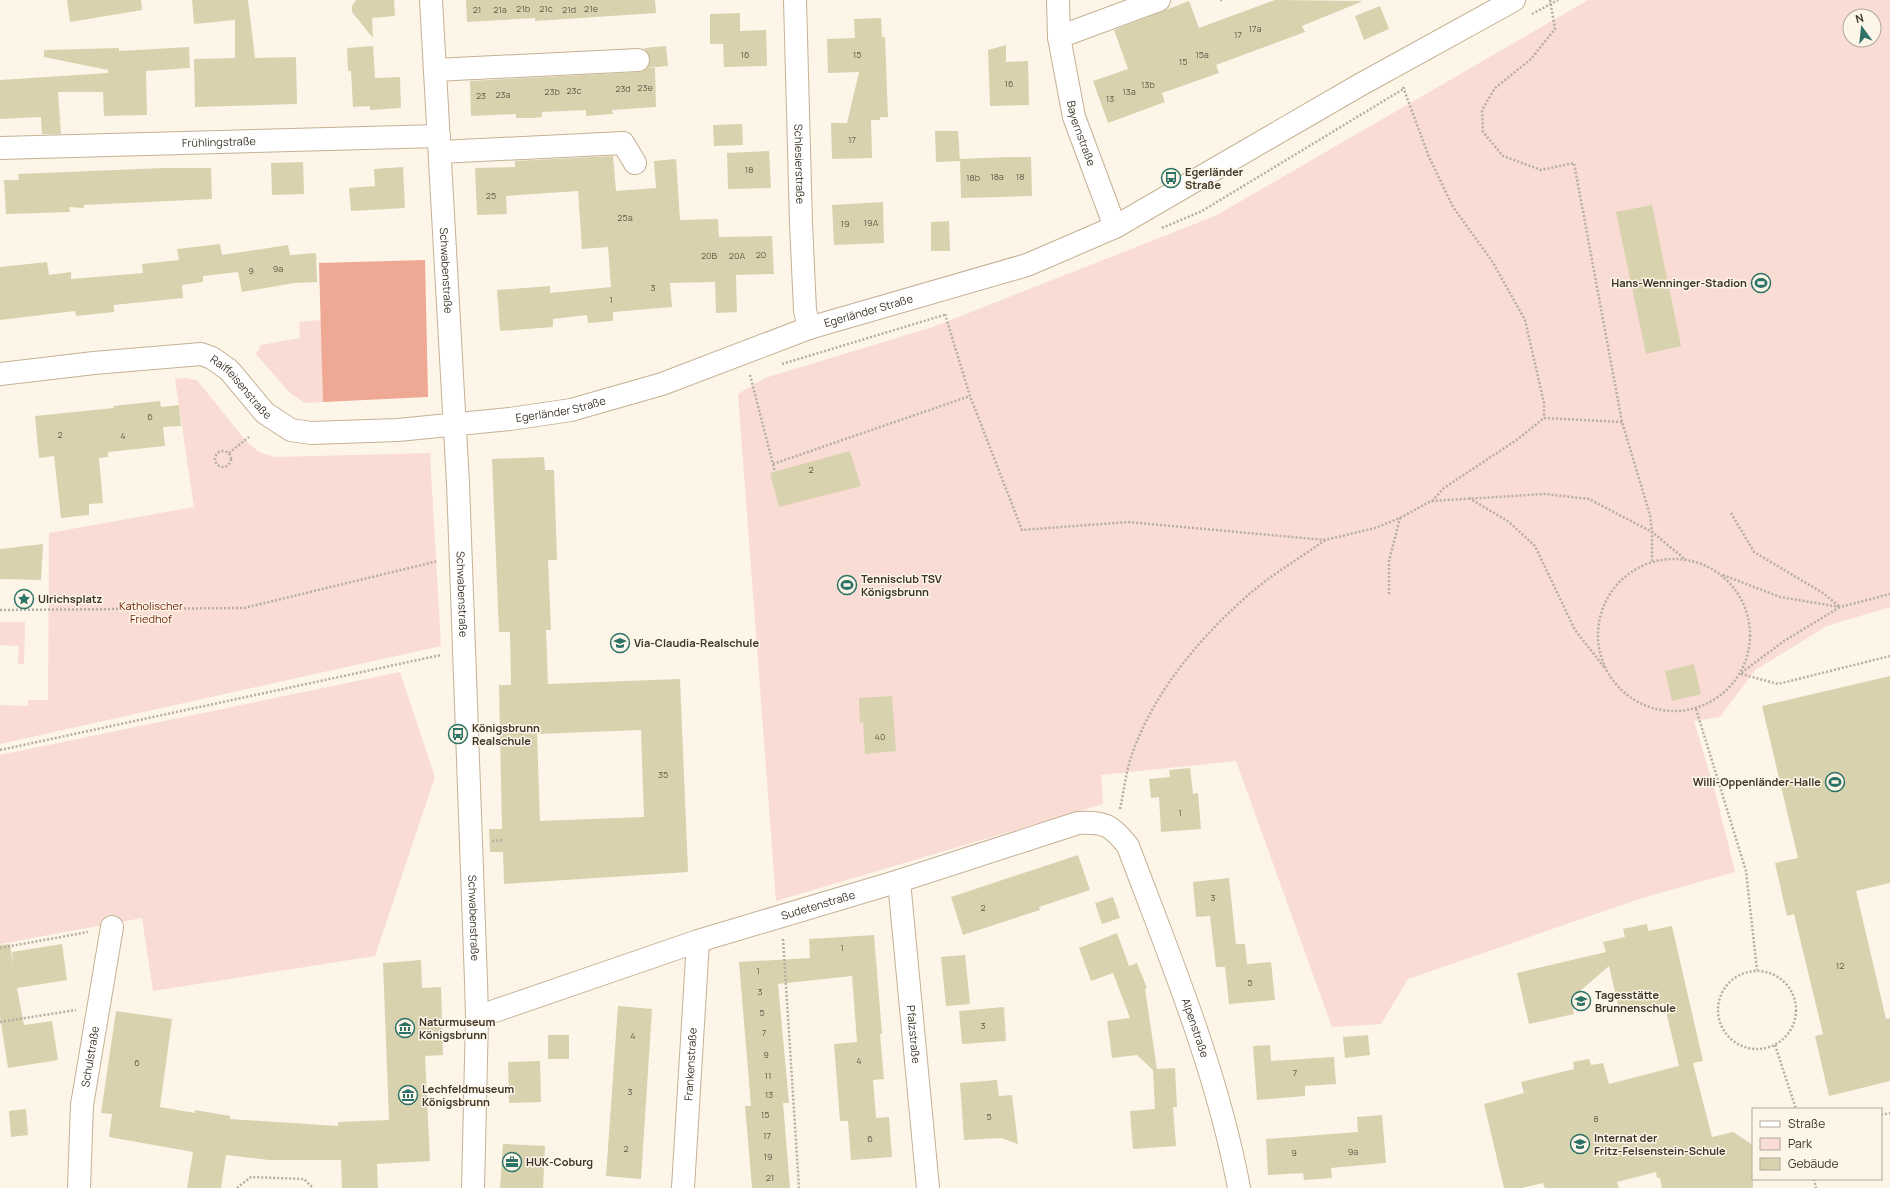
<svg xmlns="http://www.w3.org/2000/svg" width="1890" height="1188" viewBox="0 0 1890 1188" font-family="Manrope,sans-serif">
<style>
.green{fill:#f9dcd4;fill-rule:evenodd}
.forest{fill:#eea894}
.building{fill:#d9d2af;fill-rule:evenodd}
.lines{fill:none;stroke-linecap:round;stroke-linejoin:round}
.minor-casing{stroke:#c5b193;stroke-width:24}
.path{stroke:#b7aea2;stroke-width:2.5;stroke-dasharray:2 2;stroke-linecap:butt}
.minor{stroke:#fff;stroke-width:22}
.labels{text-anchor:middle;stroke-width:3;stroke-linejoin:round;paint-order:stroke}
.number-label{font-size:9px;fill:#655d4a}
.street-label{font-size:11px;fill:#3e3629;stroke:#fef5e9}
.poi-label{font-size:11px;font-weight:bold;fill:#3e3629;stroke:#fef5e9;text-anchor:start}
.park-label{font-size:11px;fill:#712006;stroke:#fef5e9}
</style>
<rect width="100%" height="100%" fill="#fef5e9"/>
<g class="green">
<path d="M1588,0H1890V607L1827,626L1755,670L1720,717L1694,721L1717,799L1735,872L1642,898L1408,979L1381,1024L1332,1027L1236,761L1101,775L1103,804L776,901L738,394L765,378L933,327L1215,216ZM1850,16H1874V40H1850Z"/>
<polygon points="321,320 323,402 305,403 290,393 256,354 261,345 300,338 299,322"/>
<polygon points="185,378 197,380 246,441 259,452 275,457 430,453 441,646 0,744 0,705 28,706 28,700 48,700 49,533 194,507 175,379"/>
<polygon points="0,622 25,622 24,664 18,664 19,646 0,645"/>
<polygon points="400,672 435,777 375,956 153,991 142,918 0,944 0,755"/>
</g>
<polygon class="forest" points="425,260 428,397 323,402 319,263"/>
<g class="building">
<polygon points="67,0 141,0 142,10 70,22"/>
<polygon points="192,0 248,0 255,58 296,57 297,104 195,107 194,59 235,58 235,20 194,24"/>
<polygon points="356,0 394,0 395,16 372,18 373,38 352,12 352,6"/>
<polygon points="466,0 655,0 656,13 535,21 535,18 467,22"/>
<polygon points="1275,0 1363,1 1302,26 1305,32 1216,65 1219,73 1162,93 1165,102 1108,123 1093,81 1128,69 1114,30 1189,1 1199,28"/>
<polygon points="1380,6 1389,29 1364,40 1355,16"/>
<polygon points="740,13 740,31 766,30 767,66 724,67 723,44 710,44 710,14"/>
<polygon points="881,18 882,37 885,37 888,117 880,117 880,120 871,120 872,158 832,159 831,123 847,123 859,72 828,73 827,39 855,38 854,19"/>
<polygon points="1006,45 1006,62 1028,61 1029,105 990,106 988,50"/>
<polygon points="373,46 375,78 400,77 401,108 370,110 370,106 353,107 351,71 348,71 347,48"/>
<polygon points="666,46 668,66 647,68 650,59 644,48"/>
<polygon points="189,47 190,68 146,71 147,115 104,116 103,92 58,92 61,134 42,134 41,117 0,119 0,80 108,73 108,70 44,57 44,50 119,48 119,51"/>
<polygon points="647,68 655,68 656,107 612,110 613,114 586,116 586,110 542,112 542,117 533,118 516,118 516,114 471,116 470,81 639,72"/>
<polygon points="742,124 743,145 714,146 713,125"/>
<polygon points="935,131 958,131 960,161 936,162"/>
<polygon points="769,151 771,188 728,189 727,153"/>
<polygon points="613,156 616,191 656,188 654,161 676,159 680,220 718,219 719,237 772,236 774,274 736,275 737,312 716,313 715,282 670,283 672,307 613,312 613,321 588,323 587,315 553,319 553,327 500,331 497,290 550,286 550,293 611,287 608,247 582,249 578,191 506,196 507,214 477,215 475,168 515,167 515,161"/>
<polygon points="1008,157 1031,157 1032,196 961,198 960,159"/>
<polygon points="303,162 304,194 272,195 271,163"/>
<polygon points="403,167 405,208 351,211 349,188 375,186 374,169"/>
<polygon points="164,168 211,168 212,199 84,205 84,208 69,207 70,212 6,214 4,180 19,180 18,174"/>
<polygon points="883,202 884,243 834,245 832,205"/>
<polygon points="1652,205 1681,346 1646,354 1616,212"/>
<polygon points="949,221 950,251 931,251 931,222"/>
<polygon points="220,244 222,255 288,245 290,255 316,253 317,282 294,283 242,292 238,272 203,276 203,282 182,285 183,298 114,305 114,312 76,316 75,311 0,320 0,267 47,262 49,275 71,272 71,279 143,273 142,264 179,260 177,249"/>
<polygon points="160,401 161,407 179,405 181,426 163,427 165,446 108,452 108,457 99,458 103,503 89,504 89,515 61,518 54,456 39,458 35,416 114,408 113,406"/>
<polygon points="850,451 861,486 779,507 770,473"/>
<path d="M544,457L545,470H554L557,560H548L551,630H546L548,684L680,679L688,872L504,884L503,852H490L489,829H502L499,685H511L510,632H499L492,459ZM641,730L644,817L540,821L537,734Z"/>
<polygon points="43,544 41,580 0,579 0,549"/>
<polygon points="1694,664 1701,694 1672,701 1665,671"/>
<polygon points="1890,676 1890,883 1856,891 1886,1019 1890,1018 1890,1081 1829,1096 1815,1036 1823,1034 1794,914 1787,916 1775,863 1798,858 1762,706"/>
<polygon points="892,696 896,751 865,754 863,722 860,723 859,698"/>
<polygon points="1190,768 1193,794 1198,793 1201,829 1161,832 1159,797 1151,798 1149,779 1170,777 1169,770"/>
<polygon points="1078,855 1090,890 1039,907 1040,910 963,935 951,897"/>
<polygon points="1229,878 1236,944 1245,944 1247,964 1271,962 1275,1000 1229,1004 1225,967 1216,967 1210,916 1196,917 1193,882"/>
<polygon points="1113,897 1120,918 1102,924 1095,903"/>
<polygon points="1647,924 1648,931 1672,926 1703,1061 1693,1063 1712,1137 1733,1132 1753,1145 1753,1188 1662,1188 1660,1178 1657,1178 1656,1172 1617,1182 1619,1188 1545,1188 1543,1183 1522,1188 1504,1188 1484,1104 1524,1093 1521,1082 1574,1069 1573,1062 1589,1059 1591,1065 1603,1063 1609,1084 1690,1063 1679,1066 1664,1003 1620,1014 1609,966 1571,999 1574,1014 1529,1024 1517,973 1606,952 1603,942 1625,937 1623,929"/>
<polygon points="1117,933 1129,966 1137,963 1147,988 1145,989 1157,1069 1175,1068 1177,1107 1173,1107 1176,1146 1133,1149 1130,1111 1155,1109 1153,1070 1137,1055 1112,1058 1107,1021 1130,1018 1113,973 1091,981 1079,948"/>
<polygon points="874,935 882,1034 880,1034 884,1079 873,1080 876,1118 889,1117 892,1157 851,1160 848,1121 840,1121 834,1044 857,1042 852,976 778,984 789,1103 783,1103 790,1188 752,1188 745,1106 751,1106 739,962 810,958 809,939"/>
<polygon points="10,944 13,966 12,952 62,944 67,980 17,988 24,1025 52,1021 58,1060 8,1068 0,1016 0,945"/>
<polygon points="965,955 970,1004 946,1006 941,957"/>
<polygon points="421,960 422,988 441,987 443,1055 425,1056 430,1161 377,1164 378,1188 342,1188 341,1160 269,1160 226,1155 221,1188 187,1188 193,1152 109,1137 112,1114 101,1113 116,1011 172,1019 160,1107 195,1113 195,1110 230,1116 230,1119 338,1126 338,1122 389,1120 383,963"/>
<polygon points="618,1006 652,1009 641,1179 606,1176"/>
<polygon points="1004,1007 1006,1041 962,1044 959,1011"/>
<rect x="548" y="1035" width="21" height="24"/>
<polygon points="1368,1035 1370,1055 1345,1058 1343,1037"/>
<polygon points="1270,1045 1271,1061 1334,1057 1336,1084 1305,1086 1305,1096 1257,1100 1253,1046"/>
<polygon points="540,1061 541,1102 509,1103 508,1062"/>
<polygon points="997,1080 999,1096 1012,1095 1018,1144 1001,1138 964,1140 960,1083"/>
<polygon points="26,1109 28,1135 11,1137 9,1111"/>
<polygon points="1382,1115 1386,1163 1331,1168 1332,1178 1304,1180 1303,1173 1268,1175 1266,1139 1358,1132 1357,1117"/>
<polygon points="503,1144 545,1146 543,1188 500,1188"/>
</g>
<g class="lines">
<g class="minor-casing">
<g id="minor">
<path id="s1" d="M431,0L458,483L476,981L477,1017L473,1188"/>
<path id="s2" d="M795,0L801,223L805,310L809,328"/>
<path id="s3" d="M1058,0L1059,37L1074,117L1115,227"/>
<polyline points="1059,37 1159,0"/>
<polyline points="435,70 638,60"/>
<path id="s4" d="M0,148L439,136"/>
<polyline points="440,152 623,143 635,163"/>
<path id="s5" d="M0,374L94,363L201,354L212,358L229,370L265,413L291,430L311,433L398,430L510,419L571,410L662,384L809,328L1027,265L1115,227L1358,86L1514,0"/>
<path id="s6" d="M899,881L928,1188"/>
<path id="s7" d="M477,1017L698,941L899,881L1078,823C1105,821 1112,826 1128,846C1170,958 1217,1070 1239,1188"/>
<path id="s8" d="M79,1188L82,1105L112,927"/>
<path id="s9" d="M683,1188L698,941"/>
</g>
</g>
<g class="path">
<polyline points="1220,0 1223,0"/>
<polyline points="1550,0 1555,29 1531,59 1495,88 1482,110 1483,132 1503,156 1541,170 1574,163 1622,422 1650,515 1652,532 1652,562"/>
<polyline points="1532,14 1558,0"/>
<polyline points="1403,87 1429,157 1453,207 1492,261 1525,320 1544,403 1544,418"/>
<polyline points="1162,228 1202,211 1405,88"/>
<polyline points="945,314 970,396 1022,530 1128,522 1325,540 1375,528 1400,518 1431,501 1545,494 1589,499 1652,532 1686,560"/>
<polyline points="782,364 944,315"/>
<polyline points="750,375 775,472"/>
<circle cx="223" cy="459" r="8"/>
<polyline points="229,453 249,437"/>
<polyline points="773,464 970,396"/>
<polyline points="1469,498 1509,522 1535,546 1575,630 1604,667"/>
<polyline points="1432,501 1444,488 1518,439 1544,418 1622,422"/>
<polyline points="1731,513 1754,552 1823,593 1840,607 1784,641 1741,673"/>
<circle cx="1674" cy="635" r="76"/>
<polyline points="1723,575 1780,597 1840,607 1890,594"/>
<polyline points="1389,594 1389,561 1400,518"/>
<polyline points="0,610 244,608 438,561"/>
<polyline points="1741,674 1778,684 1890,656"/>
<polyline points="1696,709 1746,871 1757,970"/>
<polyline points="0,750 441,655"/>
<path d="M1120,809C1123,795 1125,781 1128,767C1147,701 1195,642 1246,597C1269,576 1299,559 1325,540"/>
<polyline points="492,841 503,840"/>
<polyline points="783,939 799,1188"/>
<polyline points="0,948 88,932"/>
<circle cx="1757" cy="1010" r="39"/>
<polyline points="0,1022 76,1010"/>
<polyline points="1775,1045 1796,1109"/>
<polyline points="1881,1115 1890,1113"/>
<polyline points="1814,1179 1816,1188"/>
<polyline points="237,1188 251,1177 304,1179 313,1188"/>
</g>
<use href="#minor" class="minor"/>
</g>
<defs>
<g id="bus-ring" transform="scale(1)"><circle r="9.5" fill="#fef5e9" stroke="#2c7266" stroke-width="1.5"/><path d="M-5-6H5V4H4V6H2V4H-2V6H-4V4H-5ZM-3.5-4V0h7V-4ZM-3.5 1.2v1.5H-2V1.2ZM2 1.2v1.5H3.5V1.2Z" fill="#2c7266"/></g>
<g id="stadium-ring" transform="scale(1)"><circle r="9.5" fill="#fef5e9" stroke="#2c7266" stroke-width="1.5"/><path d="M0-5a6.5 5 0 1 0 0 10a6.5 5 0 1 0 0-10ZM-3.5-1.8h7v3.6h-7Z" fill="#2c7266"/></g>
<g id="sight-ring" transform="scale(1)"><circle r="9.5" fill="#fef5e9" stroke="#2c7266" stroke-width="1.5"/><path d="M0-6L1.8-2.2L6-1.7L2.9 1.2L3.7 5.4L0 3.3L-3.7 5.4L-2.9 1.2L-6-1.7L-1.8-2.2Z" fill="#2c7266"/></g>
<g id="school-ring" transform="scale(1)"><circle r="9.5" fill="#fef5e9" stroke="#2c7266" stroke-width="1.5"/><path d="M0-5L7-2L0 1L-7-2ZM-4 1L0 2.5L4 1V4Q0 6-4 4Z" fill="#2c7266"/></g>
<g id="museum-ring" transform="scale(1)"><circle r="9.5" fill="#fef5e9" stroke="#2c7266" stroke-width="1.5"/><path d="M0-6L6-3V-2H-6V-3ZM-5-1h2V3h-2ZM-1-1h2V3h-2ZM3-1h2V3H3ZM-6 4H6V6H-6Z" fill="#2c7266"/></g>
<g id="office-ring" transform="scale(1)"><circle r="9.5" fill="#fef5e9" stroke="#2c7266" stroke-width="1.5"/><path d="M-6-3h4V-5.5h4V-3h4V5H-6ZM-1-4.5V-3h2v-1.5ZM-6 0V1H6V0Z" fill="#2c7266"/></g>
</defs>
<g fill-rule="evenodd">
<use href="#bus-ring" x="1171" y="178"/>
<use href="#stadium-ring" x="1761" y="283"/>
<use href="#stadium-ring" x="847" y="585"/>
<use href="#sight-ring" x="24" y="599"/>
<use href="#school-ring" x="620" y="643"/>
<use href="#bus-ring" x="458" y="734"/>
<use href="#stadium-ring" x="1835" y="782"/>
<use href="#school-ring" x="1581" y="1001"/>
<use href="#museum-ring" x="405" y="1028"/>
<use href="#museum-ring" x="408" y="1095"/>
<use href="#school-ring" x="1580" y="1144"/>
<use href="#office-ring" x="512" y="1162"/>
</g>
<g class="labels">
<g class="number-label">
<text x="523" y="12">21b</text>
<text x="546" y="12">21c</text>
<text x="591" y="12">21e</text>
<text x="477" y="13">21</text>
<text x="500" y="13">21a</text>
<text x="569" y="13">21d</text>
<text x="1255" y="32">17a</text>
<text x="1238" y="38">17</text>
<text x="745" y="58">16</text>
<text x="857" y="58">15</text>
<text x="1202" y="58">15a</text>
<text x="1183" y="65">15</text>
<text x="1009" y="87">16</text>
<text x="1148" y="88">13b</text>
<text x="645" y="91">23e</text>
<text x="623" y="92">23d</text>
<text x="574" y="94">23c</text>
<text x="552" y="95">23b</text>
<text x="1129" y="95">13a</text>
<text x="503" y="98">23a</text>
<text x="481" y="99">23</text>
<text x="1110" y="102">13</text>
<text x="852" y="143">17</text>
<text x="749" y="173">18</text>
<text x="997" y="180">18a</text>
<text x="1020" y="180">18</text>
<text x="973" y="181">18b</text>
<text x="491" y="199">25</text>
<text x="625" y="221">25a</text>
<text x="871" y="226">19A</text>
<text x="845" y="227">19</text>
<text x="761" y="258">20</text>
<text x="709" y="259">20B</text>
<text x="737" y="259">20A</text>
<text x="278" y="272">9a</text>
<text x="251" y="274">9</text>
<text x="653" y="291">3</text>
<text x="611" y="303">1</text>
<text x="150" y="420">6</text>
<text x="60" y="438">2</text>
<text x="123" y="439">4</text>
<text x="811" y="473">2</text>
<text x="880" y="740">40</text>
<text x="663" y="778">35</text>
<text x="1180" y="816">1</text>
<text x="1213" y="901">3</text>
<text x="983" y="911">2</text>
<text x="842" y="951">1</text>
<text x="1840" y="969">12</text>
<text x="758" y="974">1</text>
<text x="1250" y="986">5</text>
<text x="760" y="995">3</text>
<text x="762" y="1016">5</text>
<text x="983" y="1029">3</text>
<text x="764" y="1036">7</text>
<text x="633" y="1039">4</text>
<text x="766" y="1058">9</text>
<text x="859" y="1064">4</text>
<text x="137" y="1066">6</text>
<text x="1295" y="1076">7</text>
<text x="768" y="1079">11</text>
<text x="630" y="1095">3</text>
<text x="769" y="1098">13</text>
<text x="765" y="1118">15</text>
<text x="989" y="1120">5</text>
<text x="1596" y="1122">8</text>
<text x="767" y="1139">17</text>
<text x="870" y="1142">6</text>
<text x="626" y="1152">2</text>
<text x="1353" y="1155">9a</text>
<text x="1294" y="1156">9</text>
<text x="768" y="1160">19</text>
<text x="770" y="1181">21</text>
</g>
<g class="street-label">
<text dy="4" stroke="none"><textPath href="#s3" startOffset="136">Bayernstraße</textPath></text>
<text dy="4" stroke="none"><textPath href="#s4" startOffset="219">Frühlingstraße</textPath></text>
<text dy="4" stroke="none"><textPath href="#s2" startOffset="164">Schlesierstraße</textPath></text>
<text dy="4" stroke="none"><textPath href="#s1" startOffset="271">Schwabenstraße</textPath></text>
<text dy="4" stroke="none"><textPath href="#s5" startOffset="917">Egerländer Straße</textPath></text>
<text dy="4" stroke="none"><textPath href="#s5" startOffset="255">Raiffeisenstraße</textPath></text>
<text dy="4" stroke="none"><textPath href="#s5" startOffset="593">Egerländer Straße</textPath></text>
<text dy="4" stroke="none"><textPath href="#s1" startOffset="595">Schwabenstraße</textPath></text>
<text dy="4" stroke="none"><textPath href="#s7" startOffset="359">Sudetenstraße</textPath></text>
<text dy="4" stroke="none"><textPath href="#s1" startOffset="919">Schwabenstraße</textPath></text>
<text dy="4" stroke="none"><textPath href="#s7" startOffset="884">Alpenstraße</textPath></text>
<text dy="4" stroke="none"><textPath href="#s6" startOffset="154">Pfalzstraße</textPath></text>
<text dy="4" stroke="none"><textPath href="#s8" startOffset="132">Schulstraße</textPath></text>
<text dy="4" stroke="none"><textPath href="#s9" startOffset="124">Frankenstraße</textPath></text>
</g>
<g class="poi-label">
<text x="1185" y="176">Egerländer<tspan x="1185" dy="13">Straße</tspan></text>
<text x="1747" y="287" text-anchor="end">Hans-Wenninger-Stadion</text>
<text x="861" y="583">Tennisclub TSV<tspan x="861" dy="13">Königsbrunn</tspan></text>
<text x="38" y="603">Ulrichsplatz</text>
<text x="634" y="647">Via-Claudia-Realschule</text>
<text x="472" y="732">Königsbrunn<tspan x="472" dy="13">Realschule</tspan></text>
<text x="1821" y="786" text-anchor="end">Willi-Oppenländer-Halle</text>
<text x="1595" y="999">Tagesstätte<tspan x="1595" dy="13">Brunnenschule</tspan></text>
<text x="419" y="1026">Naturmuseum<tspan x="419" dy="13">Königsbrunn</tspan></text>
<text x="422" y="1093">Lechfeldmuseum<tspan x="422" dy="13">Königsbrunn</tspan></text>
<text x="1594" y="1142">Internat der<tspan x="1594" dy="13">Fritz-Felsenstein-Schule</tspan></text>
<text x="526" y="1166">HUK-Coburg</text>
</g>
<g class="park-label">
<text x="151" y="610">Katholischer<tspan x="151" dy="13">Friedhof</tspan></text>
</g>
</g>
<rect x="1752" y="1108" width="130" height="72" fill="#fef5e9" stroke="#b1a99c"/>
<rect x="1760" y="1121" width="20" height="6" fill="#ffffff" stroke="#b1a99c"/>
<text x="1788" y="1128" font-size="12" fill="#3e3629">Straße</text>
<rect x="1760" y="1138" width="20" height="12" fill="#f9dcd4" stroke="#b1a99c"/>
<text x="1788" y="1148" font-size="12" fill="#3e3629">Park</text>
<rect x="1760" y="1158" width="20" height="12" fill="#d9d2af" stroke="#b1a99c"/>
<text x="1788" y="1168" font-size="12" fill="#3e3629">Gebäude</text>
<g transform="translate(1862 28) rotate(345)"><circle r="19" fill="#fef5e9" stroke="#b1a99c"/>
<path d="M0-3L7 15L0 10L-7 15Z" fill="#2c7266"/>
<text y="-6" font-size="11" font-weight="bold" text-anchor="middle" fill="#3e3629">N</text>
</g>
</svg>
